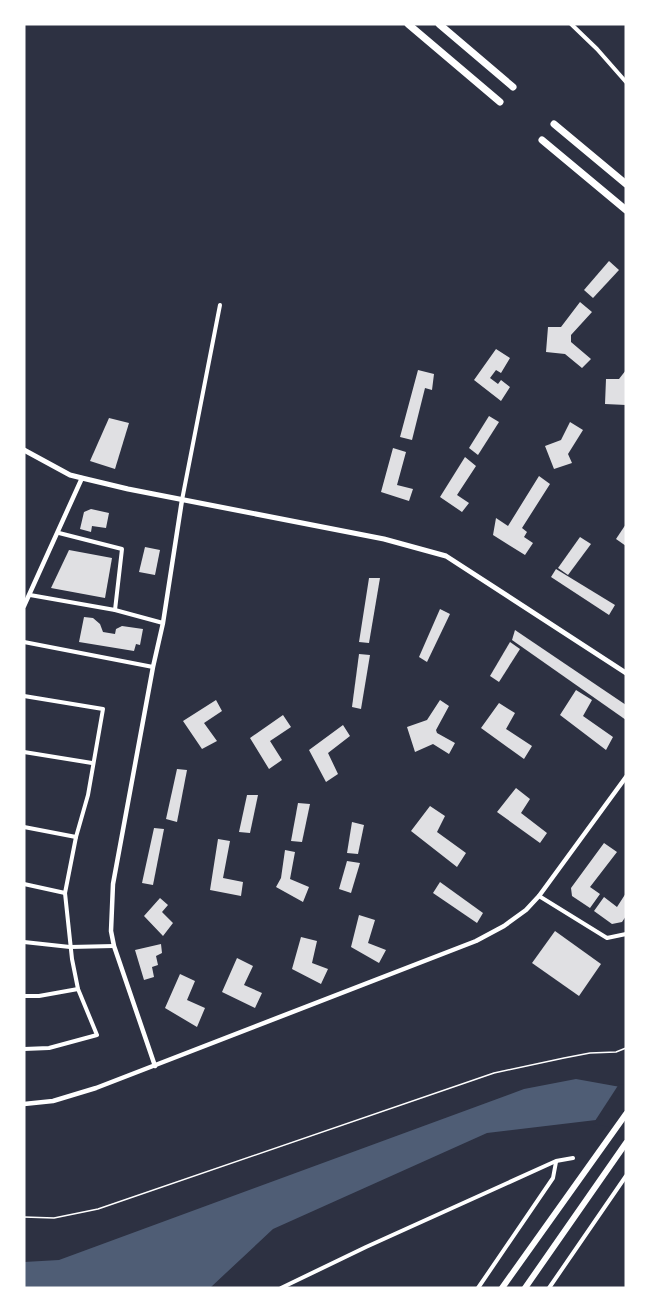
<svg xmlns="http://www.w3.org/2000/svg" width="650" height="1312" viewBox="0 0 650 1312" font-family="'Alegreya Sans',sans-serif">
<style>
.water{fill:#4f5d75}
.pier{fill:#2d3142}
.building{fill:#e0e0e3}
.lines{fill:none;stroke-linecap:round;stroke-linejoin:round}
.path{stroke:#fff;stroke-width:1.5}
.minor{stroke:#fff;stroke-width:4}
.tertiary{stroke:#fff;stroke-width:4.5}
.secondary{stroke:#fff;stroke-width:5}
.primary{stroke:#fff;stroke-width:6}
.trunk{stroke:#fff;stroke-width:7}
</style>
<rect width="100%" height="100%" fill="#2d3142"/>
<polygon class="water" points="576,1079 626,1088 596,1120 487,1133 273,1229 211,1287 24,1288 24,1262 59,1260 524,1089"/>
<polygon class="pier" points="619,1084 626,1085 626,1130 593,1124"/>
<g class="building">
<polygon points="609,261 619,270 593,298 584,290"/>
<polygon points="580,302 592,312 571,335 571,342 591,359 582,368 565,354 546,352 548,327 561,327"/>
<polygon points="496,349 510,358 501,373 496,370 490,378 498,384 501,380 510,387 501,401 474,380"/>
<polygon points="418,370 434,374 432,390 425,388 412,440 400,437"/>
<polygon points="626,370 626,405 605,404 606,379 619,379"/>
<polygon points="489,416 499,422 478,455 469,448"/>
<polygon points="109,418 129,423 115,469 90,461"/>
<polygon points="570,422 583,430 568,454 572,463 554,469 545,446 561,440"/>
<polygon points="393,448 406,452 397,485 413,489 409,501 381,492"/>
<polygon points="465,457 476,466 457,495 469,503 462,512 440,497"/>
<polygon points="539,476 550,484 522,528 527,532 524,537 533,543 525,555 493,535 496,518 508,526"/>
<polygon points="91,509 109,513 106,528 92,526 91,532 80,529 84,512"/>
<polygon points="626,524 626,546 616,539"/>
<polygon points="580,537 591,544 568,575 558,568"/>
<polygon points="145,547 160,550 155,575 139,572"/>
<polygon points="69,550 112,558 105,598 51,588"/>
<polygon points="556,569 615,605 609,615 551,577"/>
<polygon points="369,578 380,578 369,643 359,642"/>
<polygon points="440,609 450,614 427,662 419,657"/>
<polygon points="84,617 93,618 100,624 103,632 115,634 116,629 122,626 143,629 140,645 136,644 134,651 79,642"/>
<polygon points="515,630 626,705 626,720 512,640"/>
<polygon points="510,642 520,649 499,682 490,676"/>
<polygon points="359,654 370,655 361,709 352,707"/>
<polygon points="576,690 592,700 583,716 613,737 606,750 560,715"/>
<polygon points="216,700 222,711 204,723 217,741 202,749 183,721"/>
<polygon points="440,700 449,706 436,730 437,733 455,743 449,754 433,744 415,752 407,727 427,720"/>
<polygon points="499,703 515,713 506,729 532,746 524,759 481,728"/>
<polygon points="283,715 291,727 270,741 282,760 269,769 250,738"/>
<polygon points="343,725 350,736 328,753 338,774 326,782 309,750"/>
<polygon points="177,769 187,770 177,822 166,819"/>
<polygon points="516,788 530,799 521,813 547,833 540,843 497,812"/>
<polygon points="247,795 258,795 250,833 239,832"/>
<polygon points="298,803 310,804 302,842 291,841"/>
<polygon points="430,806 445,816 437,832 466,853 457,867 411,831"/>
<polygon points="352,822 364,825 358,854 347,853"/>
<polygon points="154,828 164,829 153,885 142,883"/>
<polygon points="218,839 230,841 223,878 243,882 241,896 210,890"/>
<polygon points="604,843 617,852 590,887 600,894 590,908 572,896 571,888"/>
<polygon points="285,850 295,852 290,879 309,887 303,902 276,887 281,878"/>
<polygon points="347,861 360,863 351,893 339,889"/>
<polygon points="440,882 483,913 477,923 433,893"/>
<polygon points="626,893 626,916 622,922 612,924 594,911 604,897 617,907"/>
<polygon points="160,898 168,905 162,912 173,923 163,936 144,916"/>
<polygon points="359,915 375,920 368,943 386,950 379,963 351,947"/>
<polygon points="555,931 601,964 579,996 532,963"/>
<polygon points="301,937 317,941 312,963 328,969 321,984 292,969"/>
<polygon points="161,944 162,953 156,956 158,965 152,967 154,977 144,980 135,950"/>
<polygon points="237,958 253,966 244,985 262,993 255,1008 222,992"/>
<polygon points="180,974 195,981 187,1000 205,1008 197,1027 165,1008"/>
</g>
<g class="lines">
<polyline class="path" points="24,1217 54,1218 98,1209 494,1073 564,1058 590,1053 616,1052 626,1048"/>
<g class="minor">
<polyline points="571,24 597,49 626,82"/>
<polyline points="182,500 220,305"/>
<polyline points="59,533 122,549 115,610"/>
<polyline points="30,595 115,610 163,623"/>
<polyline points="24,642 153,667"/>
<polyline points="24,696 103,709 88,795 76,837 65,893 72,959 78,989 97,1035 49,1048 24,1049"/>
<polyline points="24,752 92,763"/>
<polyline points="24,827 76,837"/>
<polyline points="24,884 65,893"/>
<polyline points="539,896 607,938 626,934"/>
<polyline points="24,942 70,947 114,946"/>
<polyline points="24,996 39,996 78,989"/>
<polyline points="281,1288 366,1247 556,1161 573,1158"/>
<polyline points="478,1288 553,1178 556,1162"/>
<polyline points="549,1288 626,1176"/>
</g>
<g class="tertiary">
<polyline points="24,606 82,478"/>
<polyline points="155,1066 114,946 111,931 113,884 153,667 163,623 182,500"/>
<polyline points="24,1104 53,1101 96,1088 476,941 504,926 526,910 539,896 626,777"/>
</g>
<polyline class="secondary" points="24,450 70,475 82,478 128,489 384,539 446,556 626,673"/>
<g class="primary">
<polyline points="502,1288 626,1114"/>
<polyline points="525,1288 626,1143"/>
</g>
<g class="trunk">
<polyline points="408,24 500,102"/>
<polyline points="439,24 513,87"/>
<polyline points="554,124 626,184"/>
<polyline points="542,140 626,210"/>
</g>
</g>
<rect width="650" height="1312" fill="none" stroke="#ffffff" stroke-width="51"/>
</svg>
